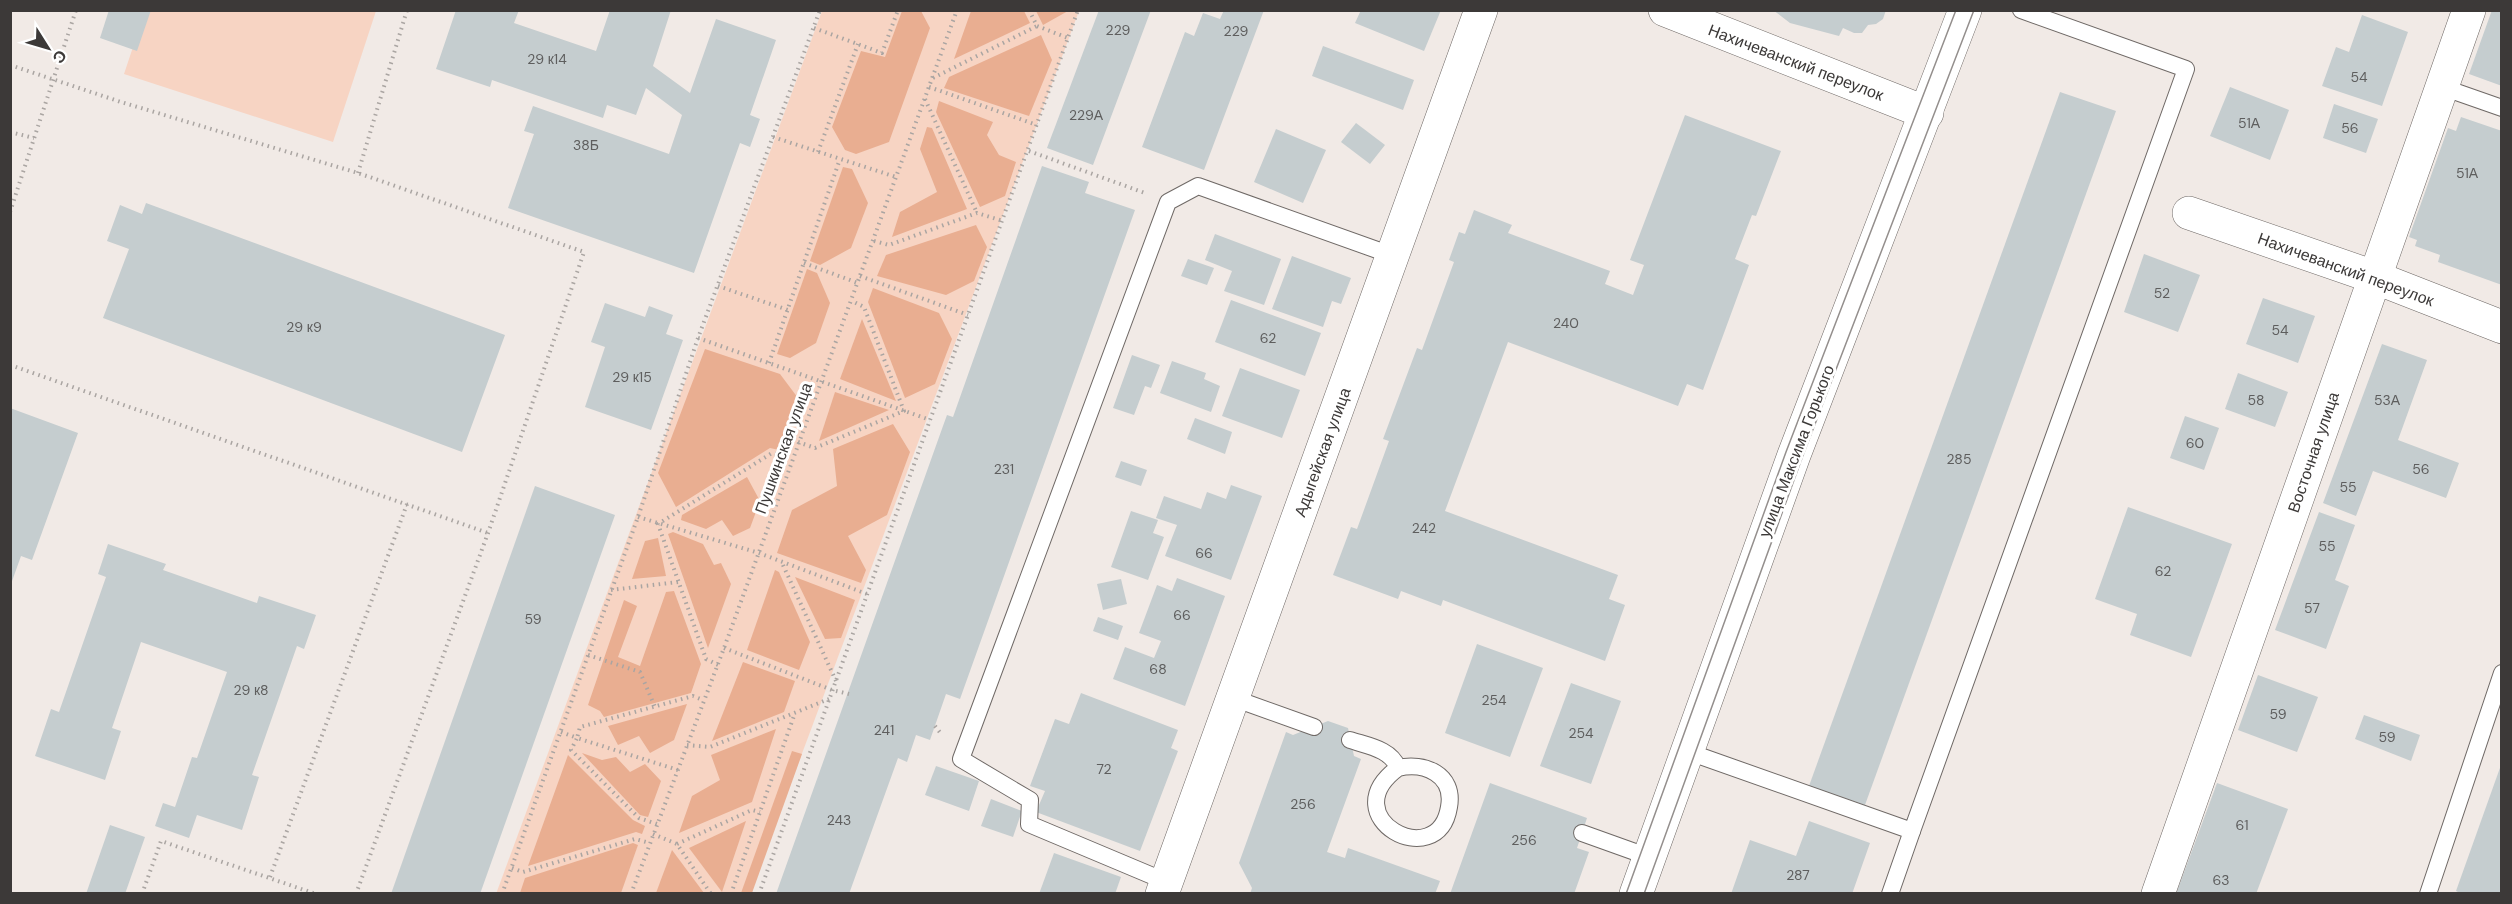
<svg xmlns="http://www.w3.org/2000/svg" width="2512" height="904" viewBox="0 0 2512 904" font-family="'DM Sans',sans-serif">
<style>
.green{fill:#f7d4c3}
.forest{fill:#e9ae91}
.building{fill:#c5cdcf}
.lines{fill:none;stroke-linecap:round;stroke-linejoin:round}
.lane-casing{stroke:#6f6966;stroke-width:18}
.street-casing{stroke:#6f6966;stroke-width:34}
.secondary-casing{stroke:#6f6966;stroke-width:34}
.path{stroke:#aaa5a2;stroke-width:4;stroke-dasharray:1.5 4.5;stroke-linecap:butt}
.lane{stroke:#fff;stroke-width:16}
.street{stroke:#fff;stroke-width:33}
.secondary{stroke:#fff;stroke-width:33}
.tram{stroke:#948f8d;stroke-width:1.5}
.labels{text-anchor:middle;stroke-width:6;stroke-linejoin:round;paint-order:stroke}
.number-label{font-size:14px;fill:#5e5e5e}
.street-label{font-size:16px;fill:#3c3938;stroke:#fff}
</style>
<rect width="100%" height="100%" fill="#f1eae6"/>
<g class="green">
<polygon points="145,11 376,11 333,142 124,74"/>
<polygon points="822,11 1079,11 750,893 496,894"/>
</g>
<g class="forest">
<polygon points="902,11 921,11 930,28 889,142 856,154 845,150 832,127 861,51 885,57"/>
<polygon points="971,11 1024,11 1030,23 954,59"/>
<polygon points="1036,11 1068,11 1043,25"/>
<polygon points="1041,35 1052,60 1029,116 944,88 949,77"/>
<polygon points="939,101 993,122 987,135 999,155 1016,162 1005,196 980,207 936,112"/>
<polygon points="927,127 932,128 967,209 892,237 900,212 937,192 920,149"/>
<polygon points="843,167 852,169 868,203 851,248 820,265 810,261"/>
<polygon points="976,225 987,247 974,281 946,295 877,276 886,255"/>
<polygon points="807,269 817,273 830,303 816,343 790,358 777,354"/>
<polygon points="873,288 939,313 952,339 935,384 905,398 868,302"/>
<polygon points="862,319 896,401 840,379"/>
<polygon points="705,349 780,374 798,398 779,450 770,448 676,507 658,473"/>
<polygon points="835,392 889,410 819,441"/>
<polygon points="893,424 910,452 887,515 848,536 866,570 861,583 777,553 792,510 837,486 833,449"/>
<polygon points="747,477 760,501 750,528 733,536 722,520 706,529 681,520 682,515"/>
<polygon points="673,532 703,544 714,565 721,563 731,584 708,648 668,534"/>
<polygon points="658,538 666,576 632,579 645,541"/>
<polygon points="775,570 779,572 810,642 799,670 747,650"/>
<polygon points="795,577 855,600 841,638 825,639"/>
<polygon points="674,591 701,664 691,693 604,717 600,711 588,705 624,600 637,606 618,657 640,666 666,592"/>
<polygon points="743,662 795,681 784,712 712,741"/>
<polygon points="687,704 674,740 650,753 639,736 618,745 608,726"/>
<polygon points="776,729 752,802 679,833 692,796 720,780 711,755"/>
<polygon points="792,751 802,754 752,893 741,893"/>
<polygon points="582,753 602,760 616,757 630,772 645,764 661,781 648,817 640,815"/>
<polygon points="568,755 633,820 645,826 642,834 636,832 528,866"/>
<polygon points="746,821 722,892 689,848"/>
<polygon points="633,843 638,845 621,893 520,893 525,878"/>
<polygon points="672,850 704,893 656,893"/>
</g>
<g class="building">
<polygon points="109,10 151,10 137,51 100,38"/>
<polygon points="456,10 519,10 514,23 596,51 610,10 671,10 653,66 690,93 716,19 776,40 750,115 760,119 750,147 740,143 694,273 508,208 534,134 524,131 533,106 669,154 682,115 646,88 636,115 607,105 603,118 492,80 490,87 436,69"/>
<polygon points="1099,10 1151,10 1093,165 1047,148"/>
<polygon points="1224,10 1264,10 1204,170 1142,147 1185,32 1194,36 1203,13 1220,19"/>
<polygon points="1361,10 1441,10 1424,51 1355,23"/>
<polygon points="1773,10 1886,10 1883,19 1876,24 1868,25 1862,33 1854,33 1843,28 1839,36 1790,23"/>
<polygon points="2492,10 2502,10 2502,86 2469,74"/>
<polygon points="2362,15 2408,32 2382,106 2322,86 2336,47 2349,52"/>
<polygon points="1323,46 1414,80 1403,110 1312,76"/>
<polygon points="2230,87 2289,110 2270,160 2210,136"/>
<polygon points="2060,92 2116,111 1865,805 1809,786"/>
<polygon points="2334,104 2378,119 2366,153 2323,138"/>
<polygon points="1685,115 1781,151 1756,216 1752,215 1735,259 1749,265 1703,390 1687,384 1678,406 1508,342 1445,511 1618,575 1609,599 1625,605 1605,661 1443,600 1441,606 1401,591 1398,599 1333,575 1351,527 1357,529 1389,441 1383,439 1417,348 1422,350 1454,262 1449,260 1459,232 1465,234 1474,210 1512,225 1508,233 1610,271 1605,284 1633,295 1644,265 1630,260"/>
<polygon points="2461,117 2502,131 2502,285 2438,262 2440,255 2415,246 2417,240 2409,237 2448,128 2456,131"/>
<polygon points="1356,123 1385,145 1370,164 1341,142"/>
<polygon points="1276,129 1326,150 1303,203 1254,182"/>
<polygon points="1042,166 1089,182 1085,193 1135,210 960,699 946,694 930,740 916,735 907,762 898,758 849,894 776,894 943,426 947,415 953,417"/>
<polygon points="146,203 505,335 462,452 103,318 129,249 107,241 120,205 142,214"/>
<polygon points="1215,234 1281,259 1264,305 1224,291 1232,271 1205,260"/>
<polygon points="2144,254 2200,275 2178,332 2124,312"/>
<polygon points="1292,256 1351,278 1341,304 1332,301 1323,327 1272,309"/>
<polygon points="1188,259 1214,268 1207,285 1181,276"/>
<polygon points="2263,298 2315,316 2298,363 2246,344"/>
<polygon points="1231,300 1321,333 1305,376 1215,342"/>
<polygon points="605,303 645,317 649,306 673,315 666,334 683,340 651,430 585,407 605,347 591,342"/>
<polygon points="2382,344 2427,360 2398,440 2459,463 2446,498 2373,471 2356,516 2323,503"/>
<polygon points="1132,355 1160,365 1151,388 1145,386 1134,415 1113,408"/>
<polygon points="1172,361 1206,373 1204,379 1220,386 1211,412 1160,393"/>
<polygon points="1240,368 1300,390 1282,438 1222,416"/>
<polygon points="2238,373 2288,392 2275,427 2225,409"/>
<polygon points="10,408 78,433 32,560 21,556 11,584"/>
<polygon points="2185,416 2219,428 2204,470 2170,458"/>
<polygon points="1195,418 1232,432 1225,454 1187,439"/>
<polygon points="1121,461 1147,470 1141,486 1115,477"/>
<polygon points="1231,485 1262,496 1231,580 1165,556 1177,525 1156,518 1164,496 1201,509 1207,492 1226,499"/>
<polygon points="535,486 615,515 480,894 391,894"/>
<polygon points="2128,507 2232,544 2191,657 2130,635 2137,614 2095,599"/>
<polygon points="1131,511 1158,520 1153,533 1164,537 1148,580 1111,567"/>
<polygon points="2319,512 2355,525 2335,580 2349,586 2326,649 2275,630"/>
<polygon points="108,544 166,564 163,570 257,603 259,596 316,615 304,649 297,646 252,775 259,777 242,830 197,815 189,838 155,826 163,803 175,807 192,757 197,758 227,672 141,642 112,728 121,731 105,780 35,756 51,709 59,712 106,577 98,574"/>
<polygon points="1177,578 1225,596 1185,706 1113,679 1125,647 1154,658 1161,641 1139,633 1157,585 1172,591"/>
<polygon points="1121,579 1127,604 1103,610 1097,584"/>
<polygon points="1098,617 1123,626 1118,640 1093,631"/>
<polygon points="1477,644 1543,668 1510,757 1445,733"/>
<polygon points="2258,675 2318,697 2297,752 2238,730"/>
<polygon points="1571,683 1621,701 1591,784 1540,766"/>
<polygon points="1081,693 1178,730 1171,748 1178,751 1140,851 1036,812 1045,791 1030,786 1055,719 1069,724"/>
<polygon points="2364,715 2420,735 2411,761 2355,739"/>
<polygon points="1328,721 1348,728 1354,756 1361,759 1327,852 1345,858 1348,848 1440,881 1435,894 1250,894 1252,888 1239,863 1286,732 1293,735"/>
<polygon points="2501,765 2502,894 2462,894 2456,891"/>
<polygon points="936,766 979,781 969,811 925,795"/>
<polygon points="1490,783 1587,818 1577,848 1589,852 1574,894 1450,894"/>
<polygon points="2217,783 2288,809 2256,894 2176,894"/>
<polygon points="991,799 1022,811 1013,837 981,826"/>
<polygon points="1809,821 1870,843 1852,894 1731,894 1750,840 1796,856"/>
<polygon points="110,825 145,837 125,894 86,894"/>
<polygon points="1054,853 1121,877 1115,894 1039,894"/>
</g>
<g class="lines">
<g class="lane-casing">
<g id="lane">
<polyline points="2442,87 2502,108"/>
<polyline points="1233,698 1314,727"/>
<path d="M1350,740C1368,746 1391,749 1398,768C1331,817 1438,875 1449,807C1455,774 1424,762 1398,768"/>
<polyline points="1686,751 1912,831 2186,69 2021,10"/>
<polyline points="1582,833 1649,857"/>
<polyline points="1167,882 1029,824 1030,800 961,759 1168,202 1198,186 1394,256"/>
<polyline points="1890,894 1912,831"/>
<polyline points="2428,894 2502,673"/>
</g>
</g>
<g class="street-casing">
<g id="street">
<polyline points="1665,10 1927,113"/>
<polyline points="2189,213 2374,277 2502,327"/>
<polyline points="1162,894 1481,10"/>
<polyline points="2158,894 2469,10"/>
</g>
</g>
<g class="secondary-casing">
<polyline id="secondary" points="1636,894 1794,455 1965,10"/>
</g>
<g class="path">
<polyline points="1029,10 1037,26 1068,38"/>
<polyline points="814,28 882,53 898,10"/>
<polyline points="10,65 121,102 358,173 584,252 488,533 356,894"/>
<polyline points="933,78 1037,26"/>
<polyline points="929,87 1037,125"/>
<polyline points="925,99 977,213"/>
<polyline points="10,132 34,138"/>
<polyline points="773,137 896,177"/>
<polyline points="1029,151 1145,193"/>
<polyline points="818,152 858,44"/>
<polyline points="358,173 407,10"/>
<polyline points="10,212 76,10"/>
<polyline points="874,241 889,245 977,213 1003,221"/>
<polyline points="804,263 858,283"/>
<polyline points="860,276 968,315"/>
<polyline points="718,286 788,310"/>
<polyline points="698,338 930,420"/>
<polyline points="769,363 840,159"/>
<polyline points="10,365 488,533"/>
<polyline points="798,442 815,448 904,411 864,307 852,301"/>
<polyline points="638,517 759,553 867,594"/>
<polyline points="783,565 836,681"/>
<polyline points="611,590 678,582"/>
<polyline points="724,648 832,690 849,694"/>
<polyline points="588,655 640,672 655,707"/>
<polyline points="718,665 706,659 658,524 772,453 791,458"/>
<polyline points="935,726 942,735"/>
<polyline points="561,732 577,738 571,750 639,818 657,824"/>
<polyline points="687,745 710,747 829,699"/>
<polyline points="678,770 577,738 580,727 693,696 703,700"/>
<polyline points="653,834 677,844 711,894"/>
<polyline points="677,844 752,810 760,812"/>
<polyline points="512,868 523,872 635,839 650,843"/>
<polyline points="270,877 407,504"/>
<polyline points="142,894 161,841 316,894"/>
<polyline points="502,894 638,517 698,338 820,10"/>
<polyline points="631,894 724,648 957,10"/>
<polyline points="731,894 795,713"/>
<polyline points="759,894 1078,10"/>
</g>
<use href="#lane" class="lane"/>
<use href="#street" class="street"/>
<use href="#secondary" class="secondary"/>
<g class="tram">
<polyline points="1626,894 1786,452 1956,10"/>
<polyline points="1644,894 1802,458 1974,10"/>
</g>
</g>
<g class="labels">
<g class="number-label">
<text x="1118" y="35">229</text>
<text x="1236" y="36">229</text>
<text x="547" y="64">29 к14</text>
<text x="2359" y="82">54</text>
<text x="1086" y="120">229А</text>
<text x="2249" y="128">51А</text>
<text x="2350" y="133">56</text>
<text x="586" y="150">38Б</text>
<text x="2467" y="178">51А</text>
<text x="2162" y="298">52</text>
<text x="1566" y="328">240</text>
<text x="304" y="332">29 к9</text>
<text x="2280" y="335">54</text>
<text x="1268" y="343">62</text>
<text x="632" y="382">29 к15</text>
<text x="2256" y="405">58</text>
<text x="2387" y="405">53А</text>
<text x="2195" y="448">60</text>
<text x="1959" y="464">285</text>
<text x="1004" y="474">231</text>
<text x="2421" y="474">56</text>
<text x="2348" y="492">55</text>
<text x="1424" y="533">242</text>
<text x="2327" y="551">55</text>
<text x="1204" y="558">66</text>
<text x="2163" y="576">62</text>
<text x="2312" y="613">57</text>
<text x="1182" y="620">66</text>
<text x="533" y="624">59</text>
<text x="1158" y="674">68</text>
<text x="251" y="695">29 к8</text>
<text x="1494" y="705">254</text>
<text x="2278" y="719">59</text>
<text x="884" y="735">241</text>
<text x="1581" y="738">254</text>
<text x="2387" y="742">59</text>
<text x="1104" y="774">72</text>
<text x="1303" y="809">256</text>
<text x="839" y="825">243</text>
<text x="2242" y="830">61</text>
<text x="1524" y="845">256</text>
<text x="1798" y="880">287</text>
<text x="2221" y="885">63</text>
</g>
<g class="street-label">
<text transform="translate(1796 62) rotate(21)" y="6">Нахичеванский переулок</text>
<text transform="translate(2346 269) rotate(20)" y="6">Нахичеванский переулок</text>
<text transform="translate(783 448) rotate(-70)" y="6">Пушкинская улица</text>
<text transform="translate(1796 451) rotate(-69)" y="6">улица Максима Горького</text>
<text transform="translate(1322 452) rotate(-70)" y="6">Адыгейская улица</text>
<text transform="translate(2313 452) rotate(-71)" y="6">Восточная улица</text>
</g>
</g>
<rect width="2512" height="904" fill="none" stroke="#3c3938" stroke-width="24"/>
<g transform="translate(48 48) rotate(127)" stroke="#ffffff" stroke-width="4.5" paint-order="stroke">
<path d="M0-4.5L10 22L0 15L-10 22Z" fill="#3c3938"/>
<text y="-9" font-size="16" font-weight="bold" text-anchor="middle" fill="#3c3938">С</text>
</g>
</svg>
